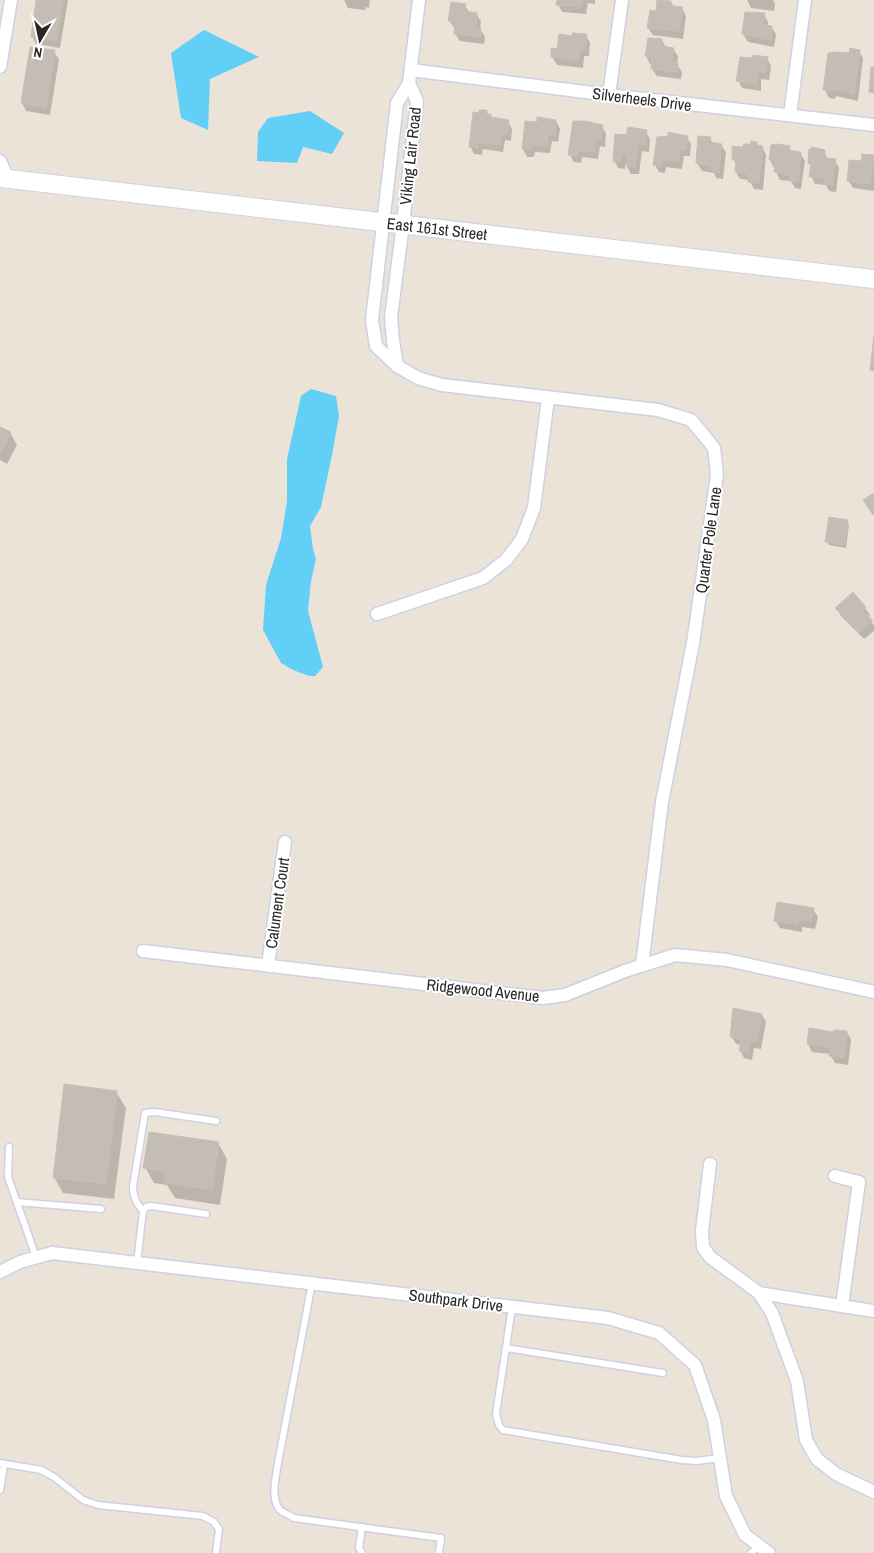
<svg xmlns="http://www.w3.org/2000/svg" width="874" height="1553" viewBox="0 0 874 1553" font-family="'Archivo Narrow',sans-serif">
<style>
.water{fill:#62cff7}
.shadow{fill:#0003}
.building{fill:#c3bdb5;stroke:#c7c0b2}
.lines{fill:none;stroke-linecap:round;stroke-linejoin:round}
.lane-casing{stroke:#cdd1e3;stroke-width:9}
.street-casing{stroke:#cdd1e3;stroke-width:15}
.secondary-casing{stroke:#cdd1e3;stroke-width:20}
.lane{stroke:#fff;stroke-width:6}
.street{stroke:#fff;stroke-width:12}
.secondary{stroke:#fff;stroke-width:18}
.labels{text-anchor:middle;stroke-width:4;stroke-linejoin:round;paint-order:stroke}
.street-label{font-size:16px;fill:#282828;stroke:#fff}
</style>
<rect width="100%" height="100%" fill="#ece3d8"/>
<g class="water">
<polygon points="204,30 259,57 210,79 208,130 181,118 171,53"/>
<polygon points="310,111 344,133 332,154 303,147 297,163 257,161 258,132 268,118"/>
<polygon points="311,389 336,396 339,416 332,455 321,507 310,526 313,549 316,559 311,581 308,611 323,667 315,676 309,676 293,670 281,663 263,630 266,585 281,538 287,501 287,459 301,396"/>
</g>
<g class="shadow">
<polygon points="38,0 68,0 60,48 36,44 32,36"/>
<polygon points="344,0 373,0 370,0 369,8 366,7 365,10 348,8"/>
<polygon points="558,0 595,0 595,4 588,3 586,14 562,12 558,4"/>
<polygon points="747,0 773,0 775,4 774,11 751,8"/>
<polygon points="671,2 674,7 682,8 686,16 683,39 653,35 648,28 657,12"/>
<polygon points="465,5 469,13 476,14 481,21 480,29 485,37 484,44 460,41 455,34 456,29 454,28 450,21"/>
<polygon points="764,14 768,22 768,27 771,27 776,34 774,47 748,42 743,34"/>
<polygon points="586,35 590,43 589,56 584,56 583,68 557,65 552,57 558,50 573,37"/>
<polygon points="662,40 666,48 673,49 678,56 677,65 682,72 681,79 657,76 652,69 653,64 650,64 646,56"/>
<polygon points="859,51 863,58 858,101 836,96 835,99 829,98 825,90 850,54"/>
<polygon points="54,52 59,59 50,115 26,111 22,103"/>
<polygon points="767,58 771,66 769,80 761,79 761,91 742,88 738,80"/>
<polygon points="486,112 492,119 508,121 512,129 511,141 505,140 503,152 483,149 482,155 474,154 470,146"/>
<polygon points="556,121 560,129 558,142 552,141 550,153 535,152 534,157 527,157 523,149 538,124"/>
<polygon points="602,126 606,134 605,147 600,146 598,159 582,157 581,163 574,162 570,155"/>
<polygon points="646,132 650,139 649,152 642,151 639,174 631,174 625,163 625,169 618,168 614,160 627,137"/>
<polygon points="662,136 687,137 691,144 690,156 684,156 682,169 666,167 665,173 659,172 655,165"/>
<polygon points="710,138 713,144 721,145 726,152 723,179 716,178 714,173 702,171 697,163"/>
<polygon points="756,144 758,146 762,147 766,155 763,190 754,189 749,180 740,179 736,172 737,165 733,159 744,148"/>
<polygon points="789,147 792,152 800,153 805,161 801,189 795,188 791,181 780,180 770,160"/>
<polygon points="824,151 828,160 835,161 839,168 836,192 829,191 826,185 815,184 811,176 812,167 810,164"/>
<polygon points="863,155 874,157 874,191 853,188 848,180 862,163"/>
<polygon points="0,428 10,433 17,445 7,464 0,460"/>
<polygon points="847,521 849,525 846,548 829,545 827,542"/>
<polygon points="865,608 870,615 868,617 874,626 874,631 864,639 841,616 837,609"/>
<polygon points="813,909 818,917 815,929 802,927 802,932 780,928 775,920"/>
<polygon points="762,1015 766,1022 761,1049 754,1048 752,1060 744,1058 740,1050 741,1045 736,1044 732,1037"/>
<polygon points="847,1032 851,1040 848,1065 835,1063 830,1054 812,1052 808,1044 834,1034"/>
<polygon points="116,1092 126,1108 114,1199 63,1193 54,1177"/>
<polygon points="218,1143 227,1159 220,1205 175,1198 167,1185 154,1183 145,1167"/>
</g>
<g class="building">
<polygon points="36,0 63,0 56,41 31,37"/>
<polygon points="557,0 583,0 582,7 556,5"/>
<polygon points="657,0 671,1 671,6 683,7 679,31 647,28 650,10 656,11"/>
<polygon points="451,2 466,4 465,11 477,13 476,28 481,28 480,37 454,34 455,22 448,21"/>
<polygon points="745,12 765,13 763,25 772,26 771,40 742,34"/>
<polygon points="572,33 587,34 585,49 580,49 579,61 551,57 551,48 557,49 559,34 572,36"/>
<polygon points="648,38 662,39 662,46 674,48 672,63 678,63 677,72 651,69 652,57 645,56"/>
<polygon points="30,47 55,50 46,108 21,103"/>
<polygon points="850,48 860,50 854,94 832,89 832,91 823,90 828,53 837,52 849,53"/>
<polygon points="753,55 768,57 766,72 757,72 757,84 736,81 740,57 752,58"/>
<polygon points="871,67 874,67 874,93 869,92"/>
<polygon points="479,110 487,110 487,114 491,114 491,117 509,120 507,134 501,133 500,145 479,142 478,148 469,147 473,112 479,113"/>
<polygon points="537,117 556,120 555,135 548,134 547,146 531,145 530,150 522,149 525,121 537,122"/>
<polygon points="573,121 585,121 603,125 601,139 596,139 594,152 578,150 577,156 568,155"/>
<polygon points="628,127 647,130 645,145 638,144 635,167 626,166 627,156 622,155 621,161 613,161 615,134 626,135"/>
<polygon points="668,132 688,136 686,149 680,149 678,162 662,160 661,166 653,165 657,137 668,136"/>
<polygon points="698,136 711,137 710,142 722,144 719,172 711,170 711,166 696,163"/>
<polygon points="751,141 757,142 757,145 763,146 759,183 748,182 748,174 735,172 736,160 732,159 732,146 743,147 744,144 751,144"/>
<polygon points="777,144 790,146 789,150 801,152 798,181 789,181 790,175 774,172 775,161 769,160 771,145"/>
<polygon points="812,147 825,150 824,158 836,159 832,185 824,184 824,178 809,177 811,164 808,164 809,149 811,149"/>
<polygon points="862,154 874,155 870,184 847,181 849,160 861,161"/>
<polygon points="874,335 874,371 870,370"/>
<polygon points="0,427 11,432 1,453 0,453"/>
<polygon points="874,493 874,514 873,515 863,500"/>
<polygon points="829,517 848,520 845,545 825,542"/>
<polygon points="853,592 866,607 863,611 873,621 859,632 835,608"/>
<polygon points="777,902 814,908 811,922 798,920 798,925 774,921"/>
<polygon points="733,1008 762,1014 757,1042 750,1041 748,1053 739,1051 741,1039 730,1037"/>
<polygon points="809,1028 833,1032 834,1030 847,1031 844,1058 829,1056 830,1048 807,1044"/>
<polygon points="64,1084 117,1091 106,1184 53,1178"/>
<polygon points="149,1132 219,1142 212,1190 164,1183 166,1171 143,1168"/>
</g>
<g class="lines">
<g class="lane-casing">
<g id="lane">
<polyline points="9,1147 8,1177 36,1257"/>
<polyline points="17,1202 101,1209"/>
<path d="M143,1211C136,1203 133,1197 133,1186L145,1113L155,1112L216,1121"/>
<polyline points="137,1263 143,1211 146,1207 151,1206 206,1214"/>
<path d="M312,1283L278,1463C276,1476 270,1499 280,1510C283,1513 290,1515 294,1518L441,1538L439,1553"/>
<polyline points="512,1307 496,1414 499,1425 503,1430 682,1460 696,1461 720,1458"/>
<polyline points="506,1348 663,1373"/>
<polyline points="0,1463 41,1470 54,1477 83,1500 98,1505 203,1516 214,1522 219,1529 216,1553"/>
<polyline points="0,1490 4,1464"/>
<polyline points="362,1553 359,1548 362,1527"/>
<polyline points="751,1553 759,1546"/>
</g>
</g>
<g class="street-casing">
<g id="street">
<polyline points="0,67 11,0"/>
<polyline points="411,70 609,95 874,125"/>
<polyline points="409,83 397,103 372,320 376,346 397,366 418,378 442,385 658,410 691,420 702,433 714,448 717,475 693,643 662,802 642,965"/>
<polyline points="609,95 622,0"/>
<polyline points="790,115 805,0"/>
<polyline points="0,161 8,179"/>
<polyline points="397,366 393,341 391,317 403,224 417,101 409,83 419,0"/>
<polyline points="377,614 483,578 506,560 522,539 534,508 548,398"/>
<polyline points="143,951 543,998 565,995 625,971 675,955 727,960 874,992"/>
<polyline points="268,965 285,842"/>
<polyline points="710,1164 702,1231 703,1247 710,1257 759,1293 772,1313 797,1381 806,1440 817,1459 836,1474 874,1492"/>
<polyline points="835,1176 859,1182 842,1306"/>
<polyline points="0,1272 20,1262 52,1253 608,1318 659,1333 695,1365 714,1420 726,1496 745,1535 769,1553"/>
<polyline points="759,1293 874,1311"/>
</g>
</g>
<g class="secondary-casing">
<g id="secondary">
<path id="s1" d="M0,178L874,279"/>
</g>
</g>
<use href="#lane" class="lane"/>
<use href="#street" class="street"/>
<use href="#secondary" class="secondary"/>
</g>
<g class="labels">
<g class="street-label">
<text transform="translate(642 99) rotate(7)" y="6">Silverheels Drive</text>
<text transform="translate(410 156) rotate(-84)" y="6">Viking Lair Road</text>
<text dy="6" stroke="none"><textPath href="#s1" startOffset="440">East 161st Street</textPath></text>
<text transform="translate(708 540) rotate(-82)" y="6">Quarter Pole Lane</text>
<text transform="translate(277 903) rotate(-82)" y="6">Calument Court</text>
<text transform="translate(483 990) rotate(6)" y="6">Ridgewood Avenue</text>
<text transform="translate(456 1300) rotate(7)" y="6">Southpark Drive</text>
</g>
</g>
<g transform="translate(40 40) rotate(189)" stroke="#ffffff" stroke-width="4" paint-order="stroke">
<path d="M0-4L9 19L0 12L-9 19Z" fill="#282828"/>
<text y="-8" font-size="14" font-weight="bold" text-anchor="middle" fill="#282828">N</text>
</g>
</svg>
